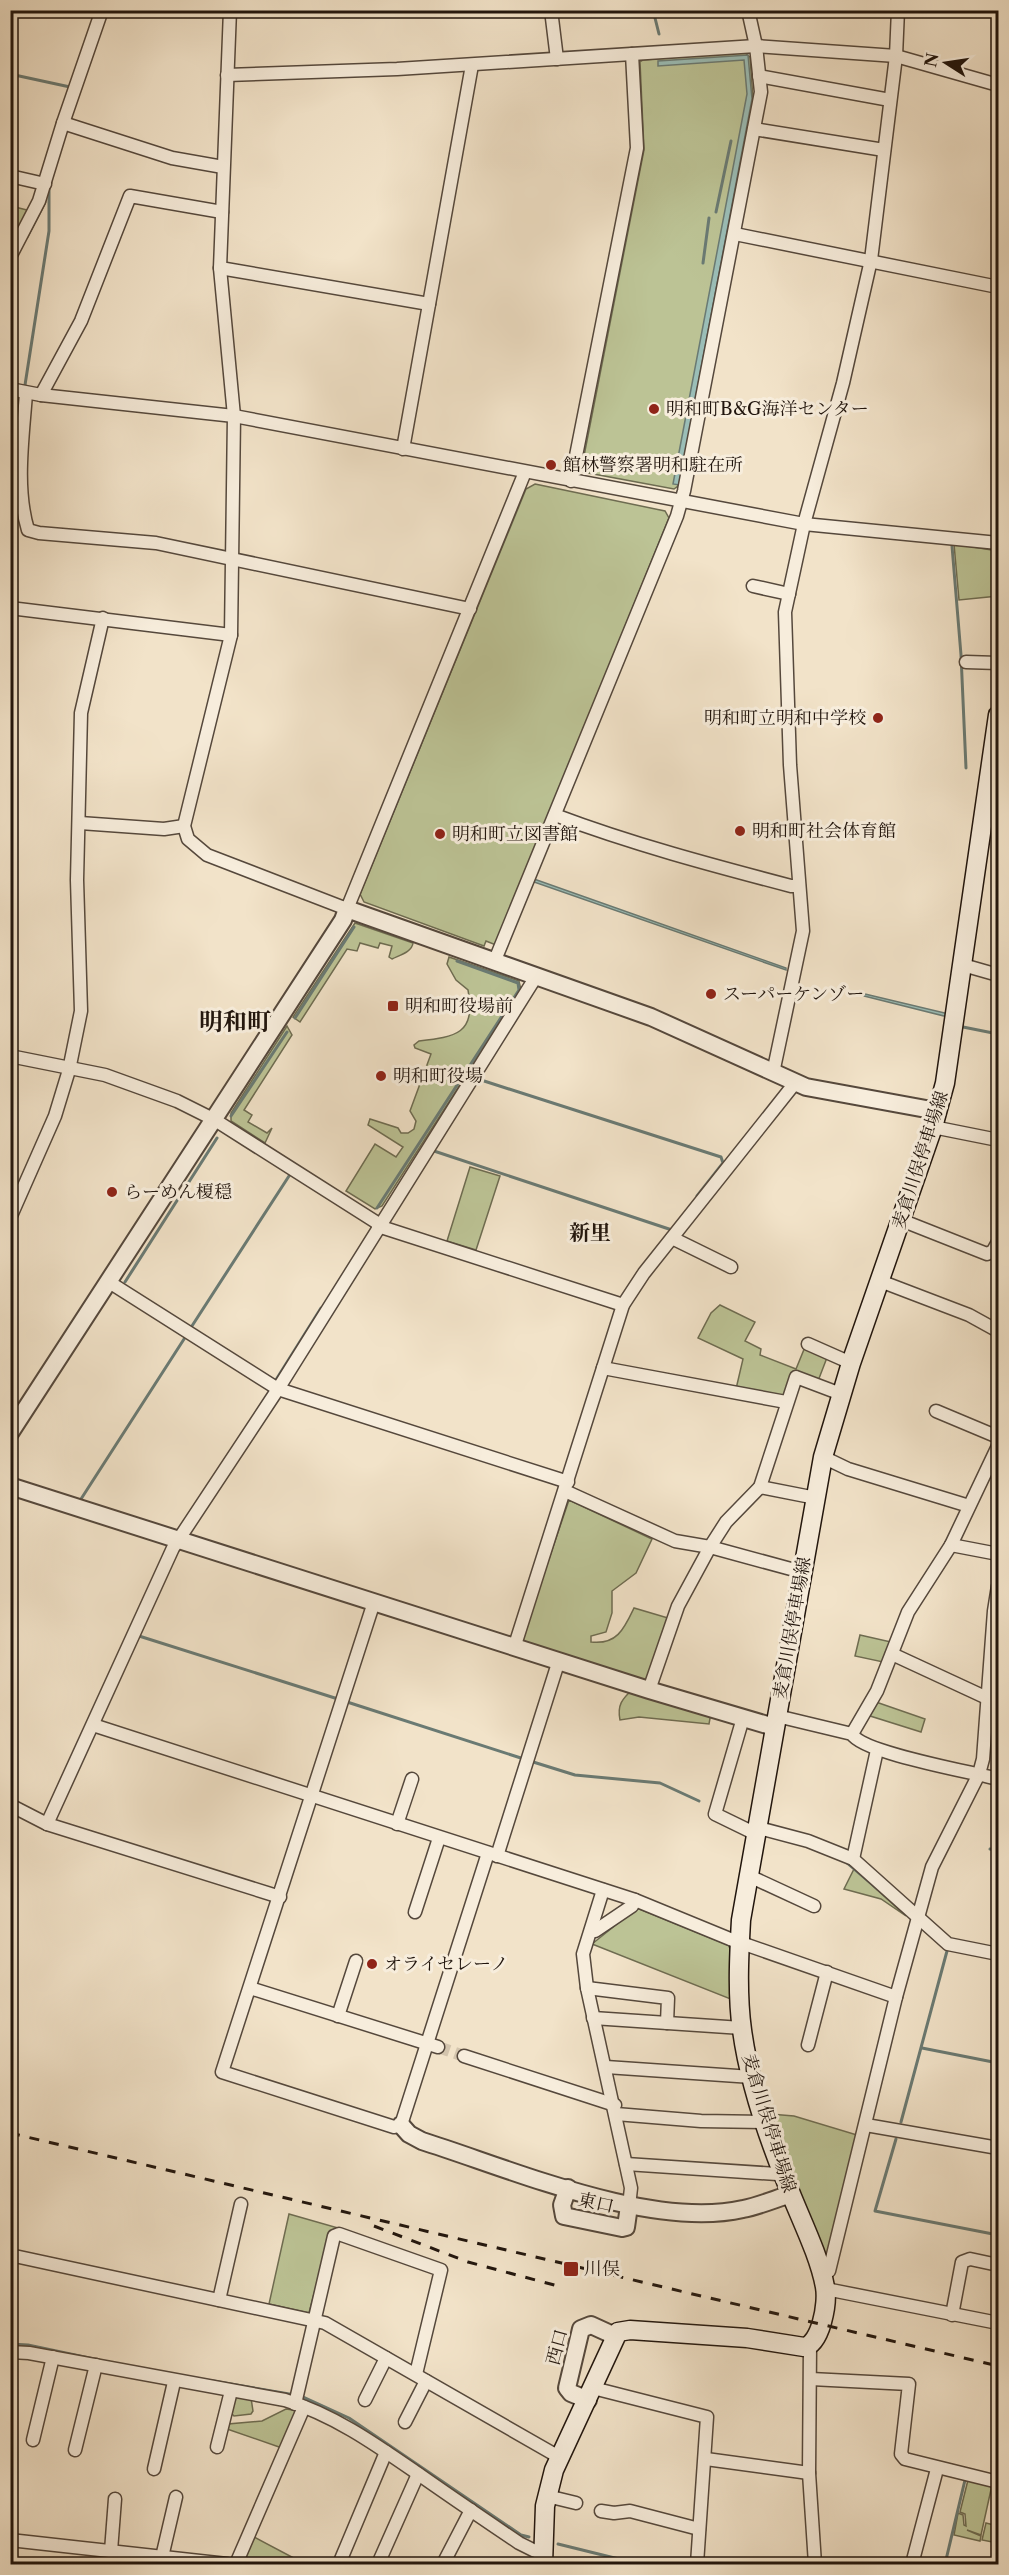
<svg xmlns="http://www.w3.org/2000/svg" width="1009" height="2575" viewBox="0 0 1009 2575" font-family="'Libre Caslon Text','Noto Serif JP',serif">
<style>
.green{fill:#bcc395;stroke:#6e6c51;stroke-width:1.5}
.water{fill:#9bbeb7;stroke:#6a7a73;stroke-width:1.5}
.lines{fill:none;stroke-linecap:round;stroke-linejoin:round}
.stream{stroke:#6a7a73;stroke-width:3}
.minor-tunnel{stroke:#d3c4ad;stroke-width:12;stroke-dasharray:12 6;stroke-linecap:butt}
.minor-casing{stroke:#55483c;stroke-width:15}
.tertiary-casing{stroke:#55483c;stroke-width:20}
.secondary-casing{stroke:#21150d;stroke-width:21}
.minor{stroke:#f7eddc;stroke-width:12}
.tertiary{stroke:#f7eddc;stroke-width:16}
.secondary{stroke:#f7eddc;stroke-width:18}
.rail{stroke:#21150d;stroke-width:3;stroke-dasharray:10 10;stroke-linecap:butt}
.poi-dot{fill:#8f2418;stroke:#f7eddc;stroke-width:2}
.labels{text-anchor:middle;stroke-width:6;stroke-linejoin:round;paint-order:stroke}
.poi-label{font-size:18px;fill:#21150d;stroke:#f7eddc;text-anchor:start}
.street-label{font-size:18px;fill:#21150d;stroke:#f7eddc}
.quarter-label{font-size:21px;font-weight:bold;fill:#21150d;stroke:#f7eddc}
.district-label{font-size:24px;font-weight:bold;fill:#21150d;stroke:#f7eddc}
</style>
<rect width="100%" height="100%" fill="#f2e3c9"/>
<filter id="stains"><feTurbulence type="fractalNoise" baseFrequency=".00333" numOctaves="4"/><feColorMatrix values="0 0 0 0 .2 0 0 0 0 .09 0 0 0 0 .02 0 0 0 .5 -.17"/></filter>
<radialGradient id="worn" r=".72"><stop offset=".6" stop-color="#630" stop-opacity="0"/><stop offset="1" stop-color="#630" stop-opacity=".3"/></radialGradient>
<g class="green">
<polygon points="744,52 750,57 753,99 678,486 674,489 583,472 582,466 644,150 640,62 643,60"/>
<polygon points="11,206 31,211 21,231 11,229"/>
<polygon points="535,484 665,511 669,518 496,945 486,941 484,946 364,902 360,894 526,489"/>
<polygon points="954,544 998,551 998,596 959,600"/>
<path d="M355,923L413,943C412,952 400,955 392,959L389,957L392,946L380,943L378,948L360,943L357,951L347,949L300,1022L293,1017Z"/>
<path d="M449,957L519,981L521,990L382,1206L375,1209L346,1191L375,1144L396,1157L403,1147L368,1125L370,1119L398,1128L401,1133H408L414,1129L416,1121L410,1111L431,1054L415,1048L414,1045L419,1041C455,1037 477,1034 468,990L456,980L447,964Z"/>
<polygon points="287,1026 292,1035 244,1110 252,1115 248,1122 267,1133 272,1128 265,1143 231,1121 231,1113"/>
<polygon points="470,1167 500,1176 476,1250 447,1241"/>
<polygon points="720,1305 755,1322 745,1341 761,1349 760,1355 796,1369 805,1347 828,1355 818,1381 795,1372 783,1396 736,1389 743,1359 698,1338 711,1313"/>
<path d="M569,1500L652,1539L636,1573L612,1591V1613L606,1632L591,1636V1642C617,1645 624,1629 634,1608L668,1618L646,1682L521,1641Z"/>
<polygon points="860,1635 891,1642 883,1662 855,1656"/>
<path d="M633,1689L711,1713L709,1724L639,1717L620,1720C617,1705 622,1699 633,1689Z"/>
<polygon points="876,1702 925,1719 921,1732 867,1715"/>
<polygon points="854,1869 906,1916 881,1899 844,1889"/>
<polygon points="637,1908 728,1945 732,1952 733,2000 592,1944"/>
<polygon points="770,2114 794,2116 857,2135 826,2262 821,2262"/>
<polygon points="289,2214 338,2228 330,2233 309,2313 269,2304"/>
<polygon points="235,2396 251,2398 253,2411 251,2414 234,2416 231,2413"/>
<polygon points="286,2409 300,2411 282,2448 227,2429 228,2424 262,2421"/>
<polygon points="968,2480 992,2485 981,2535 967,2530 981,2536 980,2541 954,2535 958,2513 963,2515 964,2525 966,2526 965,2514 960,2512"/>
<polygon points="986,2523 998,2526 998,2543 982,2540"/>
<polygon points="254,2537 305,2564 242,2564"/>
</g>
<g class="water">
<polygon points="748,55 752,99 679,485 673,484 747,94 744,60 658,66 658,61"/>
<polygon points="534,879 786,968 786,970 534,882"/>
<polygon points="865,994 949,1014 948,1017 864,996"/>
</g>
<g class="lines">
<g class="stream">
<polyline points="653,10 659,34"/>
<polyline points="10,74 70,87"/>
<polyline points="716,212 731,141"/>
<polyline points="27,237 45,202"/>
<polyline points="703,263 709,218"/>
<polyline points="25,385 49,231 49,187"/>
<polyline points="952,546 961,655 966,768"/>
<polyline points="295,1018 354,927"/>
<polyline points="963,1027 998,1034"/>
<polyline points="481,1080 721,1157 723,1163 697,1196"/>
<polyline points="231,1116 287,1032"/>
<polyline points="434,1151 672,1230"/>
<polyline points="377,1208 519,990 518,983 457,961"/>
<polyline points="125,1282 217,1138"/>
<polyline points="190,1329 289,1176"/>
<polyline points="274,1383 321,1308"/>
<polyline points="81,1499 186,1336"/>
<polyline points="139,1636 338,1699"/>
<polyline points="344,1701 524,1759"/>
<polyline points="530,1761 575,1775 660,1783 699,1801"/>
<polyline points="990,1849 998,1851"/>
<polyline points="845,1861 886,1896"/>
<polyline points="922,2048 998,2063"/>
<polyline points="901,2122 947,1951"/>
<polyline points="896,2139 875,2211 998,2235"/>
<polyline points="10,2344 28,2345 94,2359"/>
<polyline points="213,2381 295,2395"/>
<polyline points="301,2396 349,2418 521,2535 529,2537"/>
<polyline points="558,2544 639,2564"/>
<polyline points="945,2564 965,2480"/>
</g>
<polyline class="minor-tunnel" points="438,2047 464,2056"/>
<g class="minor-casing">
<g id="minor">
<polyline points="230,10 220,268 234,416 231,635 184,826 188,839 207,855 347,909 525,472"/>
<polyline points="551,10 557,59"/>
<polyline points="227,75 397,69 756,46 896,56 998,85"/>
<polyline points="759,76 890,100"/>
<polyline points="63,123 172,158 223,167"/>
<polyline points="754,129 884,150"/>
<polyline points="10,176 45,184"/>
<polyline points="735,234 998,287"/>
<polyline points="10,257 39,201 63,123 102,10"/>
<polyline points="220,268 429,304"/>
<polyline points="10,389 41,395 234,416 804,524 998,543"/>
<path d="M26,393C23,437 15,487 28,530L39,533L156,543L470,609"/>
<polyline points="41,395 81,321 130,196 222,212"/>
<polyline points="403,449 472,65"/>
<polyline points="571,481 637,148 632,54"/>
<polyline points="753,586 789,594"/>
<polyline points="10,608 231,635"/>
<polyline points="966,662 998,663"/>
<path d="M555,815C632,844 711,865 791,886H799"/>
<polyline points="80,823 164,829 184,826"/>
<polyline points="495,960 677,516 684,491 761,92 756,46 748,10"/>
<polyline points="963,965 998,975"/>
<polyline points="10,1056 105,1075 177,1101 215,1120 379,1224"/>
<polyline points="773,1073 803,931 790,765 785,612 804,524 843,383 871,260 896,56 898,10"/>
<polyline points="933,1127 998,1140"/>
<polyline points="10,1218 55,1116 69,1070 81,1011 77,880 81,713 103,618"/>
<polyline points="901,1220 987,1254 993,1251 998,1242"/>
<polyline points="378,1226 623,1305"/>
<polyline points="672,1238 731,1267"/>
<polyline points="880,1281 969,1315 998,1331"/>
<polyline points="109,1282 278,1389 568,1482"/>
<polyline points="808,1344 851,1363"/>
<polyline points="603,1368 786,1402"/>
<polyline points="936,1411 998,1437"/>
<polyline points="823,1457 848,1469 969,1506"/>
<polyline points="760,1487 816,1498"/>
<polyline points="565,1491 675,1541 710,1547 802,1572"/>
<polyline points="951,1545 998,1554"/>
<polyline points="374,1602 222,2072 394,2127 401,2125 488,1853"/>
<polyline points="515,1645 623,1305 644,1273 795,1083"/>
<polyline points="892,1654 987,1698"/>
<polyline points="649,1690 678,1606 710,1547 726,1522 760,1487 796,1377 841,1394"/>
<path d="M777,1716L852,1734C862,1753 972,1772 998,1779"/>
<polyline points="743,1718 715,1814 754,1833"/>
<polyline points="93,1725 635,1900 730,1939 896,1997"/>
<polyline points="852,1734 877,1691 908,1612 951,1545 998,1446"/>
<polyline points="10,1805 47,1824 280,1897"/>
<polyline points="47,1824 173,1548 278,1389 537,975"/>
<polyline points="397,1824 412,1779"/>
<polyline points="755,1827 808,1841 853,1859 948,1944 998,1954"/>
<polyline points="497,1856 559,1660"/>
<polyline points="853,1859 877,1750"/>
<polyline points="747,1875 814,1906"/>
<polyline points="603,1890 583,1954 587,1988 631,2188 629,2206"/>
<polyline points="415,1912 439,1838"/>
<polyline points="591,1930 595,1931 632,1906 635,1900"/>
<polyline points="250,1988 438,2047"/>
<polyline points="587,1988 668,1998 667,2023"/>
<polyline points="338,2016 356,1961"/>
<polyline points="593,2018 742,2028"/>
<polyline points="808,2045 827,1972"/>
<polyline points="464,2056 615,2105"/>
<polyline points="606,2067 752,2077"/>
<polyline points="616,2114 701,2121 765,2122"/>
<polyline points="866,2125 998,2148"/>
<polyline points="626,2164 777,2174 783,2172"/>
<polyline points="10,2255 325,2323 559,2457"/>
<polyline points="822,2275 829,2271 896,1997 932,1867 979,1774 983,1759 994,1611 998,1586"/>
<polyline points="826,2289 998,2323"/>
<polyline points="219,2300 241,2204"/>
<polyline points="952,2315 962,2262 970,2259 998,2265"/>
<polyline points="810,2346 809,2473 815,2564"/>
<path d="M10,2352L29,2353L285,2400C334,2415 375,2444 417,2473C451,2497 485,2520 519,2543L535,2551H544"/>
<polyline points="811,2379 909,2384 901,2454 905,2459 998,2482"/>
<polyline points="593,2388 707,2417 697,2564"/>
<polyline points="365,2400 386,2358"/>
<polyline points="295,2404 334,2236 339,2234 441,2270 416,2374"/>
<polyline points="405,2422 426,2381"/>
<polyline points="33,2440 53,2357"/>
<polyline points="217,2447 231,2391"/>
<polyline points="75,2450 96,2365"/>
<polyline points="706,2459 809,2473"/>
<polyline points="154,2469 174,2382"/>
<polyline points="547,2496 576,2503"/>
<polyline points="601,2511 614,2513 630,2511 699,2529"/>
<polyline points="10,2540 227,2564"/>
<polyline points="111,2551 115,2499"/>
<polyline points="162,2557 176,2497"/>
<polyline points="236,2564 304,2407"/>
<polyline points="339,2564 386,2452"/>
<polyline points="378,2564 418,2474"/>
<polyline points="443,2564 471,2510"/>
<polyline points="912,2564 937,2469"/>
</g>
</g>
<g class="tertiary-casing">
<g id="tertiary">
<polyline points="10,1433 343,920 347,909 651,1017 806,1087 937,1111"/>
<polyline points="10,1486 649,1690 774,1727"/>
<path d="M401,2125L409,2134L422,2141C511,2169 651,2230 743,2209C759,2206 775,2199 791,2194"/>
<polyline points="568,2188 562,2205 564,2216 622,2228 626,2227 629,2206"/>
<polyline points="588,2400 571,2393 567,2388 581,2329 591,2325 615,2336"/>
</g>
</g>
<g class="secondary-casing">
<path id="secondary" d="M543,2564L545,2506L554,2470L618,2332L630,2330L747,2338L804,2347C821,2344 828,2303 825,2287C819,2254 799,2216 787,2184C767,2135 749,2082 742,2030C737,1994 739,1956 741,1920L823,1457L851,1363L933,1127L945,1083L998,715"/>
</g>
<use href="#minor" class="minor"/>
<use href="#tertiary" class="tertiary"/>
<use href="#secondary" class="secondary"/>
<g class="rail">
<polyline points="10,2133 998,2366"/>
<polyline points="374,2226 468,2262 558,2286"/>
</g>
</g>
<g class="poi-dot">
<circle cx="654" cy="409" r="6"/>
<circle cx="551" cy="465" r="6"/>
<circle cx="878" cy="718" r="6"/>
<circle cx="740" cy="831" r="6"/>
<circle cx="440" cy="834" r="6"/>
<circle cx="711" cy="994" r="6"/>
<rect x="387" y="1000" width="12" height="12" rx="3"/>
<circle cx="381" cy="1076" r="6"/>
<circle cx="112" cy="1192" r="6"/>
<circle cx="372" cy="1964" r="6"/>
<rect x="563" y="2261" width="16" height="16" rx="3"/>
</g>
<g class="labels">
<g class="poi-label">
<text x="666" y="415">明和町B&amp;G海洋センター</text>
<text x="563" y="471">館林警察署明和駐在所</text>
<text x="866" y="724" text-anchor="end">明和町立明和中学校</text>
<text x="752" y="837">明和町社会体育館</text>
<text x="452" y="840">明和町立図書館</text>
<text x="723" y="1000">スーパーケンゾー</text>
<text x="405" y="1012">明和町役場前</text>
<text x="393" y="1082">明和町役場</text>
<text x="124" y="1198">らーめん榎穏</text>
<text x="384" y="1970">オライセレーノ</text>
<text x="584" y="2275">川俣</text>
</g>
<g class="street-label">
<text transform="translate(920 1160) rotate(-72)" y="6">麦倉川俣停車場線</text>
<text transform="translate(792 1628) rotate(-80)" y="6">麦倉川俣停車場線</text>
<text transform="translate(769 2123) rotate(73)" y="6">麦倉川俣停車場線</text>
<text transform="translate(596 2203) rotate(13)" y="6">東口</text>
<text transform="translate(557 2347) rotate(-75)" y="6">西口</text>
</g>
<g class="quarter-label">
<text x="590" y="1240">新里</text>
</g>
<g class="district-label">
<text x="235" y="1030">明和町</text>
</g>
</g>
<rect width="1009" height="2575" fill="none" stroke="#f2e3c9" stroke-width="36"/>
<rect x="12" y="12" width="985" height="2551" fill="none" stroke="#21150d" stroke-width="3"/>
<rect x="18" y="18" width="973" height="2539" fill="none" stroke="#21150d" stroke-width="1.5"/>
<g transform="translate(946 63) rotate(282)" stroke="#f7eddc" stroke-width="4.5" paint-order="stroke">
<path d="M0-4.5L10 22L0 15L-10 22Z" fill="#21150d"/>
<text y="-9" font-size="16" font-weight="bold" text-anchor="middle" fill="#21150d">N</text>
</g>
<rect width="100%" height="100%" filter="url(#stains)"/>
<rect width="100%" height="100%" fill="url(#worn)"/>
</svg>
